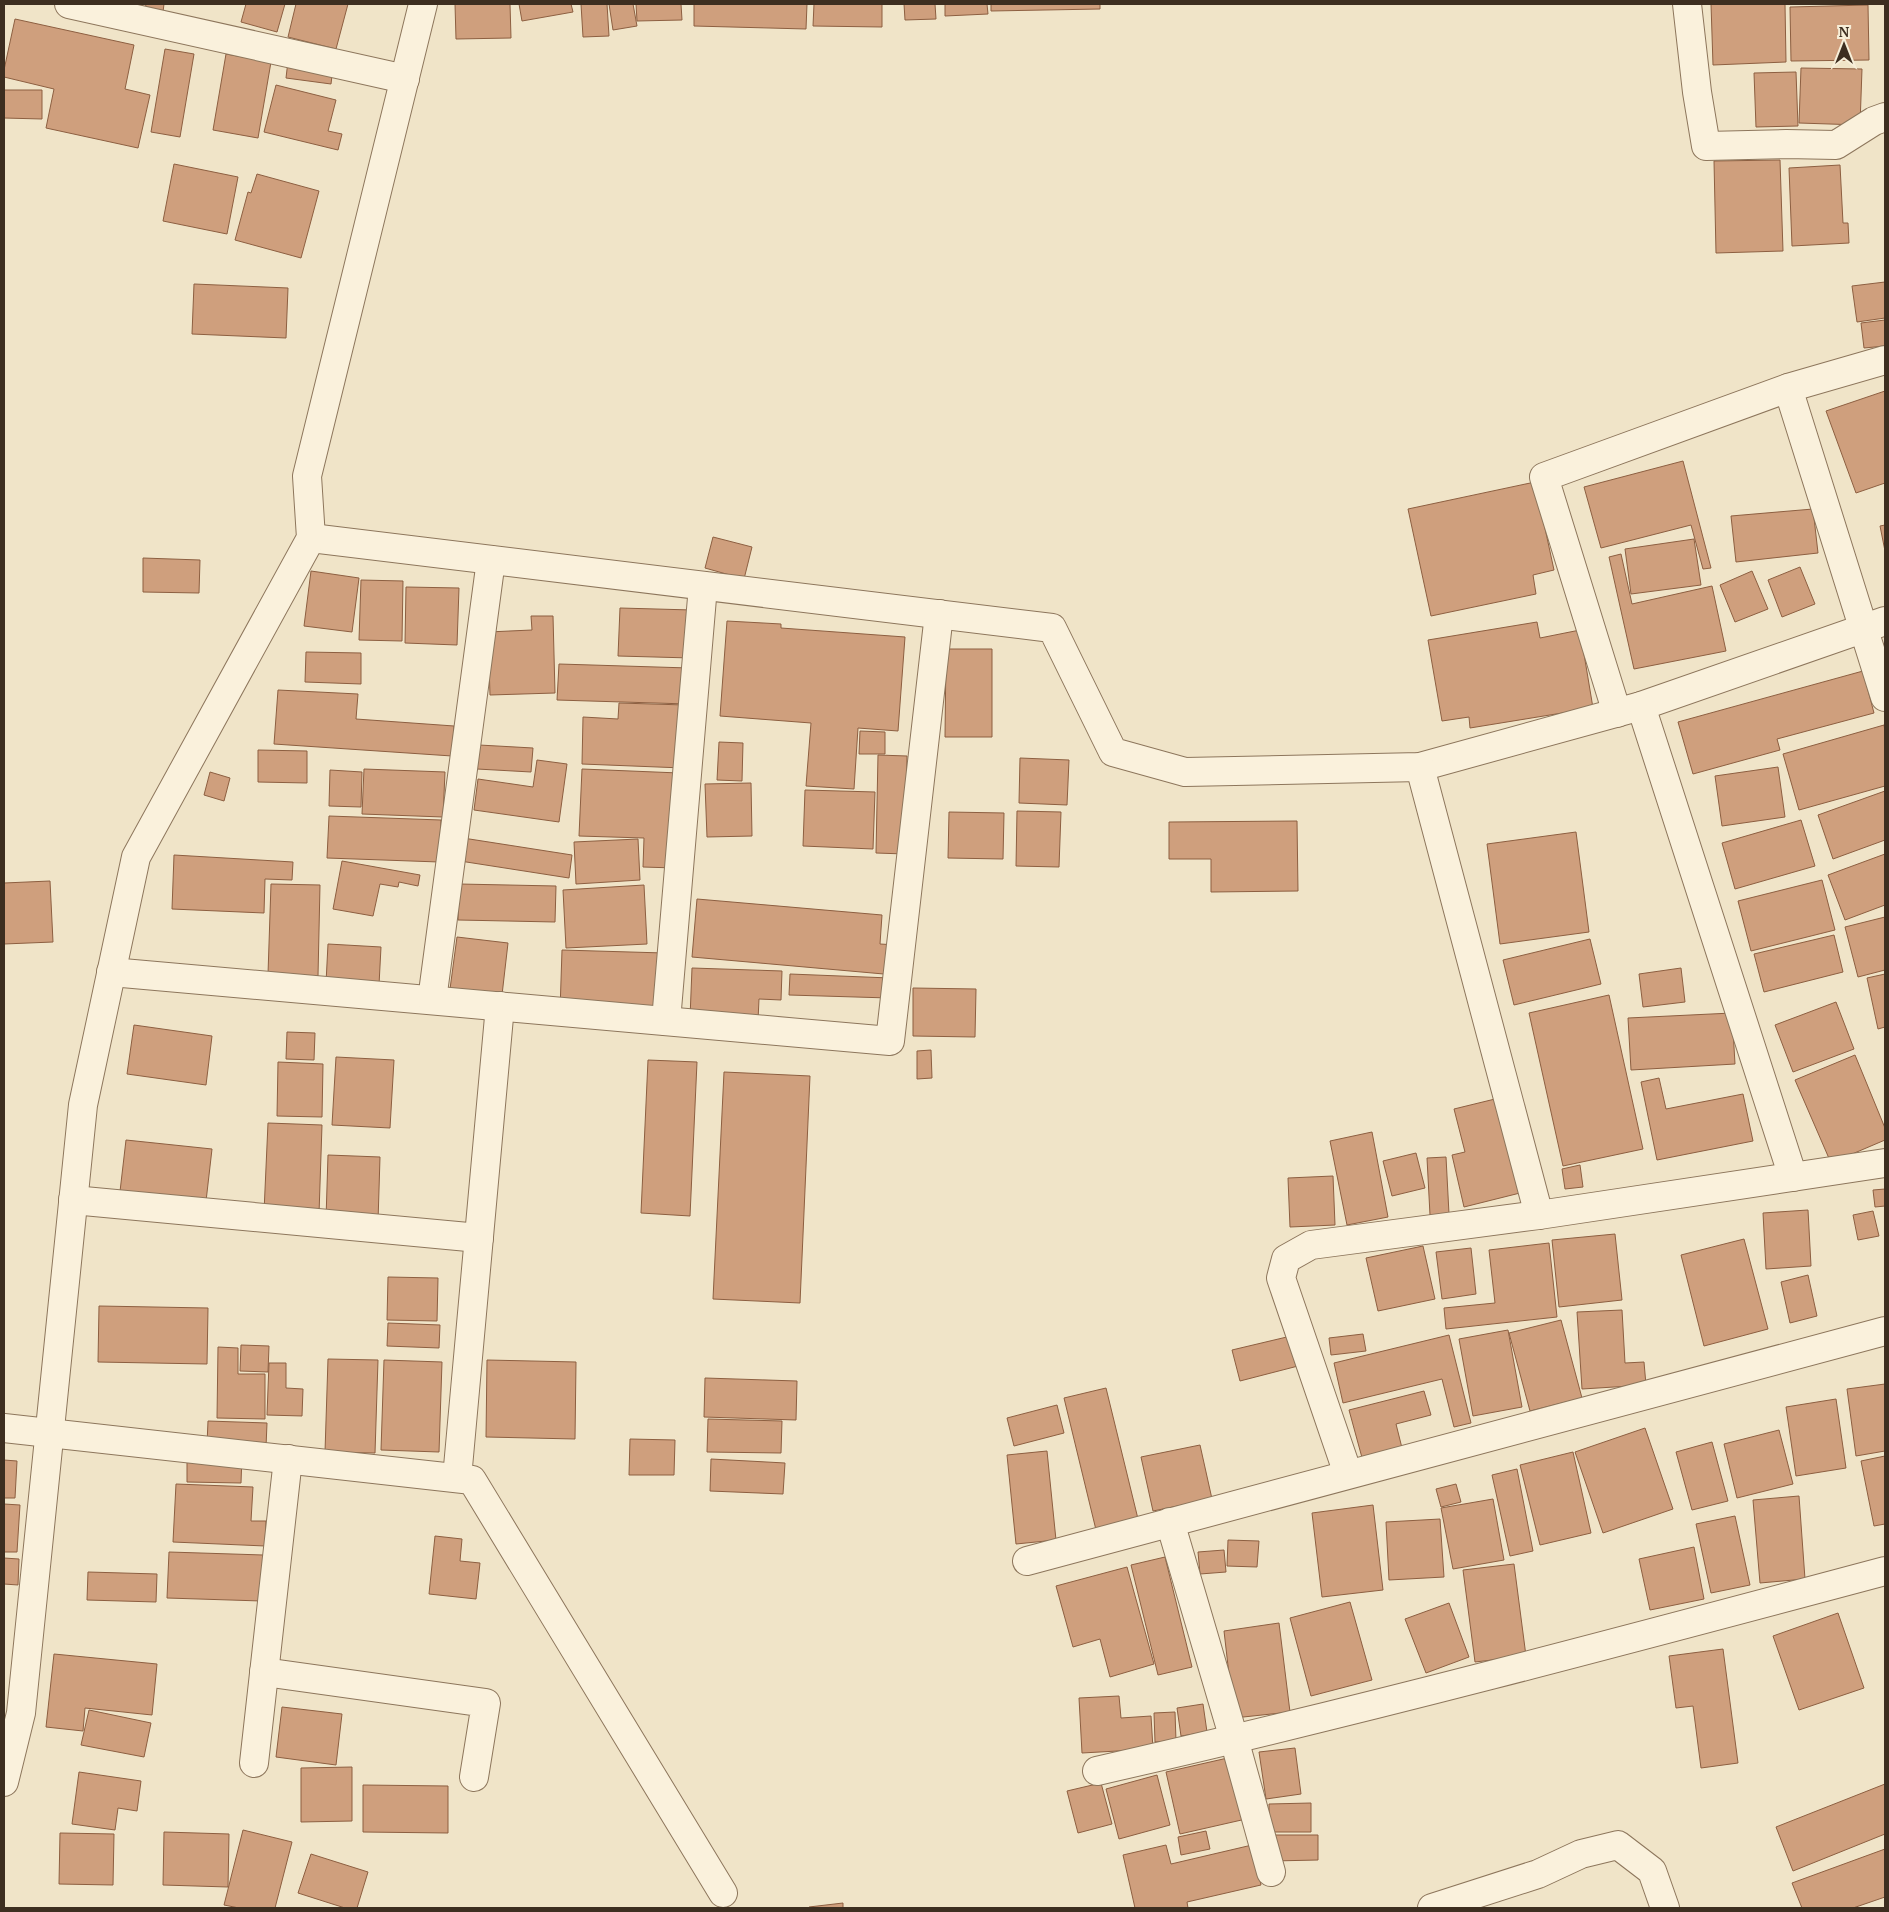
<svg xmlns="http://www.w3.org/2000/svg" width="1889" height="1912" viewBox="0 0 1889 1912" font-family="'PT Serif',serif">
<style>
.building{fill:#cf9f7d;stroke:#8d5f41}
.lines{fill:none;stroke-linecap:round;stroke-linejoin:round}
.minor-casing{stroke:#8d765c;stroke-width:30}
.tertiary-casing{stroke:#8d765c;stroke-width:30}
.minor{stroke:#faf1dc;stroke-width:28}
.tertiary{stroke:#faf1dc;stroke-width:28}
</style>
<rect width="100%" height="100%" fill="#f0e4c8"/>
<g class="building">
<polygon points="146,4 164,4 163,12 145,10"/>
<polygon points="246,4 285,4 277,32 241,22"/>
<polygon points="296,4 348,4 336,49 288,37"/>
<polygon points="455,4 510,4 511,38 456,39"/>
<polygon points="519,4 571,4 573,12 522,21"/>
<polygon points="581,4 607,4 609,36 583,37"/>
<polygon points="609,4 633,4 637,26 613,30"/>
<polygon points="636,4 681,4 682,20 637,21"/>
<polygon points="694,4 807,4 806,29 694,26"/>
<polygon points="814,4 882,4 882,27 813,26"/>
<polygon points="904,4 935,4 936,19 905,20"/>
<polygon points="945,4 987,4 988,14 945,16"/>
<polygon points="991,4 1100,4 1100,9 991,11"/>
<polygon points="1711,4 1785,4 1786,62 1713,65"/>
<polygon points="1868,5 1869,60 1791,61 1790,7"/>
<polygon points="15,19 134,45 125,89 150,95 138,148 46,128 54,89 4,77 4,70"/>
<polygon points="165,49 194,54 180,137 151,132"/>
<polygon points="226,54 271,62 258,138 213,130"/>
<polygon points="288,61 333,67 331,84 286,78"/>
<polygon points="1801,68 1862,69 1860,125 1799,123"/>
<polygon points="1796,72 1798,126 1756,127 1754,73"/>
<polygon points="276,85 336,100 328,131 342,134 338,150 264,132"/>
<polygon points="4,90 42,90 42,119 4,118"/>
<polygon points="1780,160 1783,251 1716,253 1714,161"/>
<polygon points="174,164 238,177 227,234 163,221"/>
<polygon points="1840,165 1843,223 1848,223 1849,243 1792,246 1789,168"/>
<polygon points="257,174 319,191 301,258 235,240 248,192 251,193"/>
<polygon points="1885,282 1885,318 1857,322 1852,286"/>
<polygon points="194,284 288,288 286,338 192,334"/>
<polygon points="1885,320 1885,346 1864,348 1861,323"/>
<polygon points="1885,391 1885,483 1856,493 1826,411"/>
<polygon points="1683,461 1711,568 1703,569 1691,525 1601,548 1584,487"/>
<polygon points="1535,482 1554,570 1533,575 1536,594 1431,616 1408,509"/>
<polygon points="1813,509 1818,553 1736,562 1731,516"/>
<polygon points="1885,525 1885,551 1880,526"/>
<polygon points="713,537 752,547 744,579 705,568"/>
<polygon points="1694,539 1701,585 1631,594 1625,549"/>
<polygon points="1621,554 1632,604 1712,586 1726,651 1634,669 1609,557"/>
<polygon points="143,558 200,560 199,593 143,592"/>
<polygon points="1800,567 1815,604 1782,617 1768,580"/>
<polygon points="311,571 359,578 352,632 304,626"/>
<polygon points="1752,571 1768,609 1735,622 1720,585"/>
<polygon points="361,580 403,581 402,641 359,640"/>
<polygon points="406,587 459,588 457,645 405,643"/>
<polygon points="620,608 692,610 691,658 618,656"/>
<polygon points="531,616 553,616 555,693 490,695 488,632 532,630"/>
<polygon points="727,621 781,624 781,628 905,637 898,731 858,728 854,789 806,786 811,723 720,716"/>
<polygon points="1537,622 1540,638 1580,630 1593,708 1470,728 1469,717 1442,721 1428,640"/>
<polygon points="946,649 992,649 992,737 945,737"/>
<polygon points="306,652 361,653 361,684 305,682"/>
<polygon points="559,664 689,668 688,704 557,700"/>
<polygon points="1863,671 1874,713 1777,739 1780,750 1693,774 1678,722"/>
<polygon points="278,690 358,694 356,719 454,726 452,756 274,744"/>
<polygon points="619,703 685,705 683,768 582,764 583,717 618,719"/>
<polygon points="1884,725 1885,731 1885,786 1799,810 1783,754"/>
<polygon points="860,731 885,732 885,754 859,754"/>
<polygon points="719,742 743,743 742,781 717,780"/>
<polygon points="479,745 533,748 531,772 477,769"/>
<polygon points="258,750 307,751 307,783 258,782"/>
<polygon points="878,755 907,756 905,854 876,853"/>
<polygon points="1020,758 1069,760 1067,805 1019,803"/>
<polygon points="537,760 567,764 559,822 474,810 478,779 533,787"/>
<polygon points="1778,767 1785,817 1722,826 1715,776"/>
<polygon points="364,769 445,772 443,817 362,814"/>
<polygon points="582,769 679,773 675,868 643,867 644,838 579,836"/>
<polygon points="330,770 362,772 361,807 329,806"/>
<polygon points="210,772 230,778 224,801 204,795"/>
<polygon points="751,783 752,836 707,837 705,784"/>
<polygon points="805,790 875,792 873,849 803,846"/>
<polygon points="1885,791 1885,840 1833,859 1818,815"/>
<polygon points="1017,811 1061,812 1059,867 1016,866"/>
<polygon points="949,812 1004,813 1003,859 948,858"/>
<polygon points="329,816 441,820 439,862 327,858"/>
<polygon points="1801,820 1815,866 1735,889 1722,843"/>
<polygon points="1297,821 1298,891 1211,892 1211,859 1169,859 1169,822"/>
<polygon points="1576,832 1589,932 1500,944 1487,844"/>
<polygon points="463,838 572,855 569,878 460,861"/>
<polygon points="638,839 640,880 576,884 574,842"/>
<polygon points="1885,854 1885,905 1845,920 1828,875"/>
<polygon points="174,855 293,862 292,880 265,879 264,913 172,909"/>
<polygon points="342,861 420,875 418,886 399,882 398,887 380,884 373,916 333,909"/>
<polygon points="1822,880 1835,930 1751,951 1738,901"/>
<polygon points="50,881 53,942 4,944 4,883"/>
<polygon points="271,884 320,885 318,976 268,974"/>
<polygon points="459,884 556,886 555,922 458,920"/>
<polygon points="644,885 647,944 566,948 563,890"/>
<polygon points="697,899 882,915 880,944 897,945 895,975 692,957"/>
<polygon points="1885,917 1885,970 1858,977 1845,927"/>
<polygon points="1834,935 1843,972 1764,992 1754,954"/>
<polygon points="457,937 508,943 502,995 450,989"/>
<polygon points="1590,939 1601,984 1514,1005 1503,960"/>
<polygon points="328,944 381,947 379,985 326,983"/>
<polygon points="562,950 664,953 662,1013 560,1011"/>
<polygon points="692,968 782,971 781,1000 759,999 758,1021 690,1018"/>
<polygon points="1681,968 1685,1002 1643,1007 1639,974"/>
<polygon points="790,974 890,978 889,998 789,995"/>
<polygon points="1885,974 1885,1027 1878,1029 1867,978"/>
<polygon points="913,988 976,989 975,1037 913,1036"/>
<polygon points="1609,995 1643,1149 1563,1166 1529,1013"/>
<polygon points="1836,1002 1854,1049 1793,1072 1775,1025"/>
<polygon points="1732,1013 1735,1064 1631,1070 1628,1018"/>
<polygon points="134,1025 212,1036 206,1085 127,1074"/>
<polygon points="287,1032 315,1033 314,1060 286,1059"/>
<polygon points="931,1050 932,1078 917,1079 917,1051"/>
<polygon points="1855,1055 1885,1128 1885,1140 1831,1163 1795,1080"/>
<polygon points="336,1057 394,1060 390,1128 332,1125"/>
<polygon points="648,1060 697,1062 690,1216 641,1213"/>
<polygon points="278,1062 323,1064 322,1117 277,1116"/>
<polygon points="724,1072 810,1076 800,1303 713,1299"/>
<polygon points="1659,1078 1666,1109 1743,1094 1753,1141 1657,1160 1641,1082"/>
<polygon points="1495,1099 1520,1193 1464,1207 1452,1155 1465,1152 1454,1109"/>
<polygon points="268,1123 322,1125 319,1214 264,1212"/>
<polygon points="1372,1132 1388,1217 1347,1225 1330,1141"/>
<polygon points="126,1140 212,1149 205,1210 119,1200"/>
<polygon points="1416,1153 1425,1188 1392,1196 1383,1161"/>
<polygon points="328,1155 380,1157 378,1222 326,1219"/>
<polygon points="1446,1157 1449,1214 1430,1215 1427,1158"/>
<polygon points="1580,1165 1583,1187 1565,1189 1562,1169"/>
<polygon points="1333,1176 1335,1225 1290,1227 1288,1178"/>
<polygon points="1885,1189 1885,1206 1875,1207 1873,1190"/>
<polygon points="1808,1210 1811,1266 1766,1269 1763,1213"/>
<polygon points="1873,1211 1879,1236 1858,1240 1853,1215"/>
<polygon points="1615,1234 1622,1300 1559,1307 1552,1240"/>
<polygon points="1744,1239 1768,1329 1704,1346 1681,1255"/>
<polygon points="1549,1243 1557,1317 1446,1329 1444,1308 1495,1303 1489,1250"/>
<polygon points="1423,1246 1435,1299 1378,1311 1366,1258"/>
<polygon points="1471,1248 1476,1294 1442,1299 1436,1252"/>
<polygon points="1808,1275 1817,1316 1790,1323 1781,1282"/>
<polygon points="388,1277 438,1278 437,1321 387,1320"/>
<polygon points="99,1306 208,1308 207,1364 98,1362"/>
<polygon points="1622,1310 1625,1363 1644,1362 1646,1385 1582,1389 1577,1312"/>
<polygon points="1561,1320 1582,1398 1530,1411 1509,1333"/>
<polygon points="388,1323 440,1325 439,1348 387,1346"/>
<polygon points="1508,1330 1522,1407 1473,1416 1459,1339"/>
<polygon points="1363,1334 1366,1351 1331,1355 1329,1338"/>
<polygon points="1449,1335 1471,1423 1454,1427 1442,1379 1343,1403 1334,1363"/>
<polygon points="1291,1336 1298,1366 1240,1381 1232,1350"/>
<polygon points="241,1345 269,1346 268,1372 240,1371"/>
<polygon points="218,1347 238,1348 238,1374 265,1374 265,1419 217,1418"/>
<polygon points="328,1359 378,1360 375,1453 325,1452"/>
<polygon points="384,1360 442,1362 439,1452 381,1450"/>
<polygon points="487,1360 576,1362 575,1439 486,1437"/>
<polygon points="269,1363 286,1363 286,1388 303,1389 302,1416 267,1415"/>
<polygon points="705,1378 797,1381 796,1420 704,1417"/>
<polygon points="1885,1384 1885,1451 1856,1456 1847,1389"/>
<polygon points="1106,1388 1139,1523 1097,1534 1064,1398"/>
<polygon points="1424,1391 1431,1415 1396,1424 1404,1456 1364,1465 1349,1410"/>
<polygon points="1836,1399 1846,1468 1796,1476 1786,1407"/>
<polygon points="1057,1405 1064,1433 1014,1446 1007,1418"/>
<polygon points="708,1419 782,1421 781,1453 707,1452"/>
<polygon points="208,1421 267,1423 266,1447 207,1444"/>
<polygon points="1645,1428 1673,1509 1603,1533 1575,1452"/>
<polygon points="1779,1430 1793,1484 1737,1498 1724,1444"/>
<polygon points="630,1439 675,1440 674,1475 629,1475"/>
<polygon points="1712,1442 1728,1501 1692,1510 1676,1452"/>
<polygon points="1200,1445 1212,1499 1153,1511 1141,1457"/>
<polygon points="1047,1451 1056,1540 1016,1544 1007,1455"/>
<polygon points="187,1452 242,1455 241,1483 187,1482"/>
<polygon points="1573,1452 1591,1533 1540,1545 1520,1465"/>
<polygon points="1885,1456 1885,1524 1874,1526 1861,1461"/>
<polygon points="711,1459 785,1463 783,1494 710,1491"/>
<polygon points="4,1460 17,1461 15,1498 4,1498"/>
<polygon points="1517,1469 1533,1551 1510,1556 1492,1475"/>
<polygon points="176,1484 253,1487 251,1521 266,1521 265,1546 173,1542"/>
<polygon points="1456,1484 1461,1502 1441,1507 1436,1489"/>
<polygon points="1799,1496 1805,1579 1760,1583 1753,1500"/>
<polygon points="1493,1499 1504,1560 1453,1569 1441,1508"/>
<polygon points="4,1504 20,1505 17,1552 4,1552"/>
<polygon points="1373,1505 1383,1590 1322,1597 1312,1513"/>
<polygon points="1735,1516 1750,1585 1711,1593 1696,1524"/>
<polygon points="1440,1519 1444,1577 1389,1580 1386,1522"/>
<polygon points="435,1536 462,1539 460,1561 480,1563 476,1599 429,1594"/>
<polygon points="1228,1540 1259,1541 1257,1567 1227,1566"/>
<polygon points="1694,1547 1704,1599 1650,1610 1639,1559"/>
<polygon points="1224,1550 1226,1572 1200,1574 1198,1552"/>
<polygon points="169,1552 263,1555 261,1601 167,1598"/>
<polygon points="1165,1557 1192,1667 1158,1675 1131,1565"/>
<polygon points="4,1558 19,1559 18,1585 4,1584"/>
<polygon points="1514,1564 1526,1656 1475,1662 1463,1570"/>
<polygon points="1127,1567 1154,1664 1110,1677 1100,1639 1073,1647 1056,1586"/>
<polygon points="88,1572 157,1574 156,1602 87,1600"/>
<polygon points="1350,1602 1372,1680 1311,1696 1290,1618"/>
<polygon points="1449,1603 1469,1657 1426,1673 1405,1619"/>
<polygon points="1838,1613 1864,1688 1799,1710 1773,1636"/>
<polygon points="1279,1623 1290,1712 1234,1718 1224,1631"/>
<polygon points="1723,1649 1738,1763 1701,1768 1693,1706 1676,1708 1669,1656"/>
<polygon points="54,1654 157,1664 152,1715 85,1708 83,1731 46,1727"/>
<polygon points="1119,1696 1121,1718 1151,1716 1153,1749 1082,1753 1079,1698"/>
<polygon points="1203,1704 1207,1732 1181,1736 1177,1708"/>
<polygon points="282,1707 342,1714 336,1765 276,1757"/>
<polygon points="89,1710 151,1723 144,1757 81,1745"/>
<polygon points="1175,1712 1176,1741 1155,1742 1154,1713"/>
<polygon points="1295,1748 1301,1794 1266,1799 1259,1752"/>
<polygon points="1232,1757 1246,1819 1180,1834 1166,1772"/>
<polygon points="352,1767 352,1821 301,1822 301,1768"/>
<polygon points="79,1772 141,1781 137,1811 118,1808 115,1830 72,1824"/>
<polygon points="1157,1775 1170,1825 1119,1839 1106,1789"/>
<polygon points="1101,1783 1112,1824 1078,1833 1067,1791"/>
<polygon points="1885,1784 1885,1834 1793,1871 1776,1827"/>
<polygon points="363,1785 448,1786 448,1833 363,1832"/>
<polygon points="1311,1803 1311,1832 1269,1832 1269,1804"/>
<polygon points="243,1830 292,1842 275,1908 239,1908 224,1905"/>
<polygon points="1206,1831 1210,1849 1181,1855 1178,1837"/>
<polygon points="164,1832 229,1834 228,1887 163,1885"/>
<polygon points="60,1833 114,1834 113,1885 59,1884"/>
<polygon points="1272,1835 1318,1835 1318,1860 1272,1861"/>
<polygon points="1166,1845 1171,1864 1252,1845 1261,1885 1187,1902 1188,1908 1135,1908 1123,1855"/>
<polygon points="1885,1849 1885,1897 1853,1908 1802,1908 1792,1883"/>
<polygon points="311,1854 368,1872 357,1908 345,1908 298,1893"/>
<polygon points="843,1903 843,1908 809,1908 809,1907"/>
</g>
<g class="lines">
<g class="minor-casing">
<g id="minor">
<polyline points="69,4 405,79"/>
<polyline points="1687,4 1697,92 1706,146 1786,144 1836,145 1874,121 1885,117"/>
<polyline points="1788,388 1885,697"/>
<polyline points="311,538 1052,628 1113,752 1185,772 1420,767 1641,706 1885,621"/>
<polyline points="1641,706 1793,1177"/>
<polyline points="1617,713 1544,477 1788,388 1885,360"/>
<polyline points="1420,767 1539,1215"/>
<polyline points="111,972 890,1041 939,614"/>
<polyline points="432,1000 491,560"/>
<polyline points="666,1021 703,586"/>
<polyline points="73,1200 479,1238"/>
<polyline points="4,1428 472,1480 723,1893"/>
<polyline points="1348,1474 1281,1278 1286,1259 1311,1245 1539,1215 1885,1163"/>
<polyline points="457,1478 500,1006"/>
<polyline points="1170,1522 1234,1739 1271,1872"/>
<polyline points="1027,1561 1885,1331"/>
<polyline points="264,1672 486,1703 474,1777"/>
<polyline points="254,1763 288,1459"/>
<path d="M1097,1771C1361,1711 1623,1641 1885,1571"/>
<polyline points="1432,1908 1538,1874 1581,1854 1618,1845 1652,1871 1665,1908"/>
</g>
</g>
<g class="tertiary-casing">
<polyline id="tertiary" points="4,1782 21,1713 83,1105 136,857 311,538 307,476 423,4"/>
</g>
<use href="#minor" class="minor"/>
<use href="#tertiary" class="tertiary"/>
</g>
<rect width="1889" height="1912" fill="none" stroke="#3d2e20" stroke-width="10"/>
<g transform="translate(1844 45)" stroke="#f7eed8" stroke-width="4" paint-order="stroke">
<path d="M0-4L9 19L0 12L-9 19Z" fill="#3d2e20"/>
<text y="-8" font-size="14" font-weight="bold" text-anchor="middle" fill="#3d2e20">N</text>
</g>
</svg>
